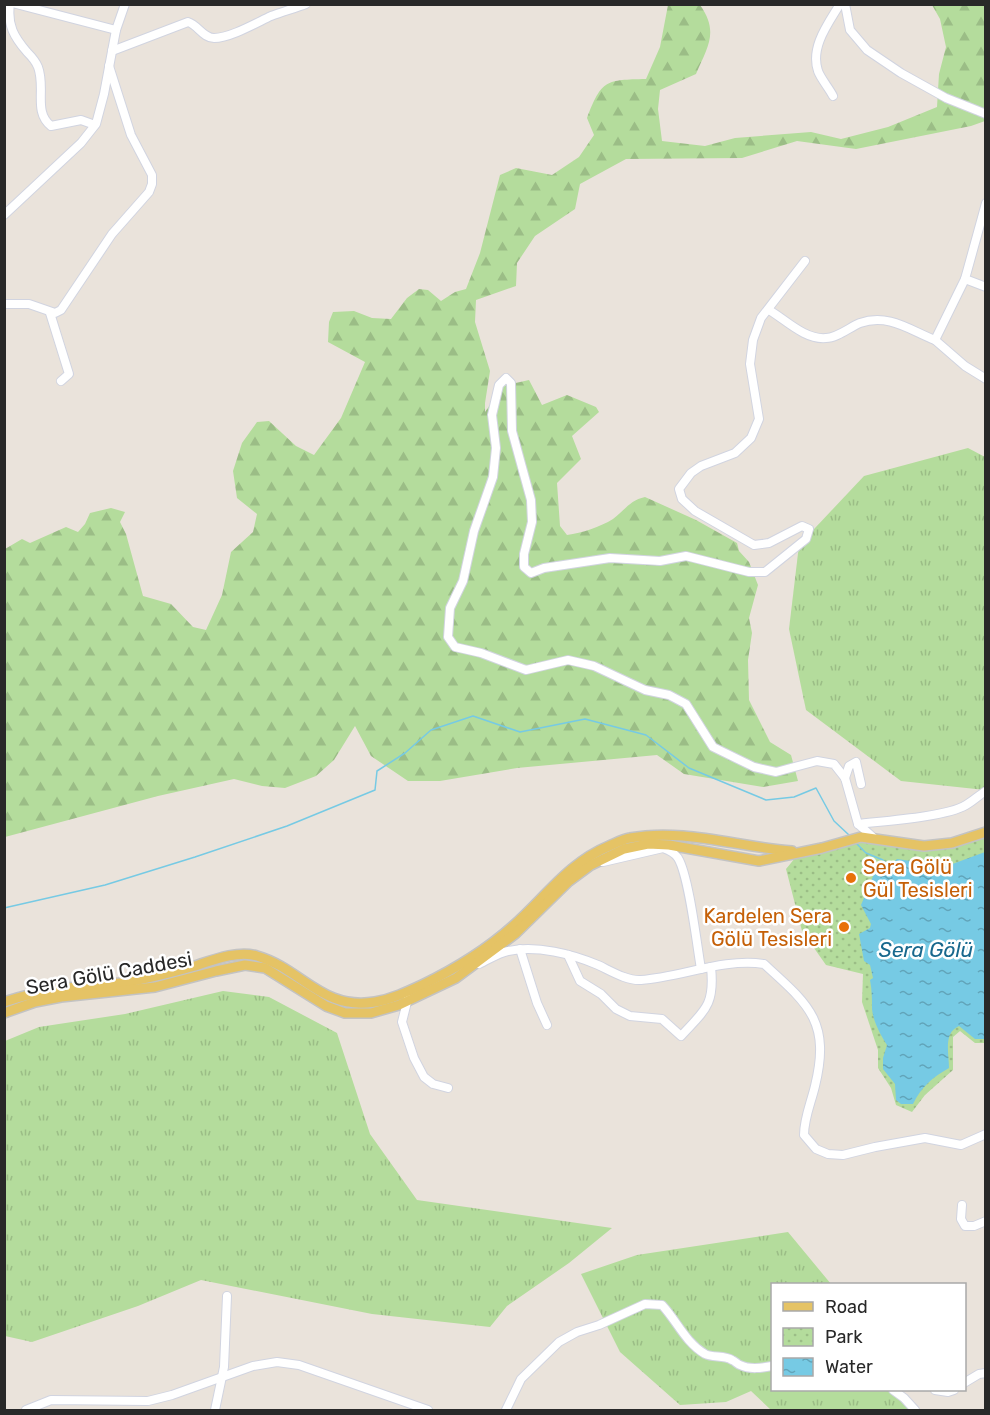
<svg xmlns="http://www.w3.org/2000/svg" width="990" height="1415" viewBox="0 0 990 1415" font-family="Rubik,sans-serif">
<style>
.grass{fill:url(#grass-tufts)}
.forest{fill:url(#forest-firs)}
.park{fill:url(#park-dots)}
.water{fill:url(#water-ripples)}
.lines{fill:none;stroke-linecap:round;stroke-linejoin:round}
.stream{stroke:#76cae4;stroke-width:1.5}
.minor-casing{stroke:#d1d4e0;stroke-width:10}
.major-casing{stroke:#c3c3c3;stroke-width:12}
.minor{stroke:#fff;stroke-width:8}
.major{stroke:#e5c365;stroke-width:9}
.food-dot{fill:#e8710a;stroke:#fff;stroke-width:2}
.labels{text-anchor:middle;stroke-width:5;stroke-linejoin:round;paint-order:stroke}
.food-label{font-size:20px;fill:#c56008;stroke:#fff;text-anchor:start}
.street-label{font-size:20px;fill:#282828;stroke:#fff}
.water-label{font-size:21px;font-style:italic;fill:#18688d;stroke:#fff}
</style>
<defs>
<pattern id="grass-tufts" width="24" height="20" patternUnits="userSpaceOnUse" patternTransform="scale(1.5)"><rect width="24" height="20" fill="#b4dc9c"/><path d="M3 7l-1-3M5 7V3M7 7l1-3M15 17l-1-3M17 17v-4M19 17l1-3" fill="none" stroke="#9bbd86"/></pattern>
<pattern id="forest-firs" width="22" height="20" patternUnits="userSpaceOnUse" patternTransform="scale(1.5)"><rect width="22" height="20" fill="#b4dc9c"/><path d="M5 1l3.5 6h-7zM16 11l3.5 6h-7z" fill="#9bbd86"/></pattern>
<pattern id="park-dots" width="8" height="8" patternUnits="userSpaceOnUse" patternTransform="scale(1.5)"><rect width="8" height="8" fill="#b4dc9c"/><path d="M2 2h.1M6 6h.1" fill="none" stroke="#9bbd86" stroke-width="1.8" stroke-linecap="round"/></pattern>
<pattern id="water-ripples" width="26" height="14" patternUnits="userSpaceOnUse" patternTransform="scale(1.5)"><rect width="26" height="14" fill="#76cae4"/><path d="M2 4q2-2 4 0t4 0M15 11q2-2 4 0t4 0" fill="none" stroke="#61a4b9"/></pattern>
</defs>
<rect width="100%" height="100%" fill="#eae3db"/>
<g class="grass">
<polygon points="968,448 985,457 985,790 901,781 806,710 789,629 799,545 864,476"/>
<polygon points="223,991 269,997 337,1033 370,1134 417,1200 612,1228 569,1263 507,1306 490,1327 372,1314 201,1280 138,1306 32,1342 5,1336 5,1041 39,1027 125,1014"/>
<polygon points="788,1232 831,1284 772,1284 772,1390 896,1390 911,1410 771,1410 751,1391 726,1402 680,1405 620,1352 581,1274 637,1255"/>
</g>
<path class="forest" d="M668,5H700C719,32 708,46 696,74L660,90L658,109L662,141L705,146L735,138L811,132L841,139L888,127L937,107L939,74L946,47L940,19L932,5H985V121L971,126L856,149L797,141L742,158L626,159L580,184L575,209L535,236L517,263L516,286L476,300L475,322L490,371L485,403V412L503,386L529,380L542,405L567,395L596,407L599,412L572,436L581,459L557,483L560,526L567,535C582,533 600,527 613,519C624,511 630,500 645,497L696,520L737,543L739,551L749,562L758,585L749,618L752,633L748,660L749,700L770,742L791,755L798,781L763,787L684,774L657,755L517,768L440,781H408L371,756L355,726L334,760L316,776L285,788L262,786L234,779L158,796L5,837V549L22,539L30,543L66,527L78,532L85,524L90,513L111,508L125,512L120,522L126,534L143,596L171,604L193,627L206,630L222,595L231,552L253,532L257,514L237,498L233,471L242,443L257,422L269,421L296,446L314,455L341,418L365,362L328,342L329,322L333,312L354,311L372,318L391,319L407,298L419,289L428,290L441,301L455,292L466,289L480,253L500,175L516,168L552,175L579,157L594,135L587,118C602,79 606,80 646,79L660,47Z"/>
<polygon class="park" points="985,832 985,1043 975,1043 960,1031 953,1037 953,1070 925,1095 912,1112 896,1105 891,1088 878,1068 878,1050 862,1002 863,974 826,965 802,931 786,869 800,852 861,837 924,846"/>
<path class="water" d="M985,852V1039H975L959,1026C943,1033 949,1053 949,1068C933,1077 921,1087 913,1104H901L896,1100L895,1084L883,1069V1058L887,1045C881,1036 873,1021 872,1009C872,999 872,990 870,980L873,978L870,965L864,961L859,934L870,928L871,924L861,905L874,874H878L883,860L891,865L897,859L947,866Z"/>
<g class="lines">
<g class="stream">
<polyline points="856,843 866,853 883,860"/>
<polyline points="4,908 105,885 195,857 287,826 375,790 377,771 405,753 431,730 473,716 520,732 585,719 646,735 689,768 766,800 794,797 816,788 834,821 849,835"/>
</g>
<g class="minor-casing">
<g id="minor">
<path d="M10,4C7,25 14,37 27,52C31,56 36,62 38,67C46,88 33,112 51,126L81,120L95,125"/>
<polyline points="16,4 116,30"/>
<polyline points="845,4 850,30 867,50 901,73 946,98 986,114"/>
<path d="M112,51L188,22C198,25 203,38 214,38C230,38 256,23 271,16C282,12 295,8 306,4"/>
<path d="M833,96C829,88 821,79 818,71C810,47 828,24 840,4"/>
<polyline points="986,203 965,279 986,287"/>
<polyline points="4,215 81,143 96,124 104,94 116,30 125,4"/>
<polyline points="805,261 761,318 753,340 750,364 759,419 751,438 735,453 701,466 691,473 679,489 682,499 695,511 754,545 769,543 802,526 809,529 806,539 765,572 749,572 686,556 660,561 610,558 544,568 531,573 524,567 524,554 532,522 531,500 512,431 511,383 506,378 499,385 492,415 496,448 493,477 474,531 463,581 450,608 448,637 455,647 481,653 526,670 568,660 594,666 645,690 669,695 686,704 713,747 754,767 776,772 817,761 834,764 845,778 858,824 874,838"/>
<polyline points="4,304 29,304 55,313 61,310 112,234 149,192 152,184 152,175 131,135 109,66"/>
<path d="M769,310C786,320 805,340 826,338C837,338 850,327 860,323C889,313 911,331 935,340L965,279"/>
<polyline points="50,313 69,374 61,381"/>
<polyline points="935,340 965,366 986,379"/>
<polyline points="845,778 849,766 856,762 861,784"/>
<path d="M858,824C884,821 946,817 966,805C973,801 979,795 986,791"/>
<path d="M603,862L663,848C669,850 674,852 678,858C689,876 697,946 701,969"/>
<polyline points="520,949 537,1003 547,1025"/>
<path d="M568,955L580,981L601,994L616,1009L630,1016L662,1019L681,1036C705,1010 715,1005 711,967"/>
<path d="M479,964C488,960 498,953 508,951C537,945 572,954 598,965C611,971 627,981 641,980C682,977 723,958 764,964C808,1004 831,1021 815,1086C811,1103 804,1118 804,1135L816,1149L828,1154L843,1155L875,1147L925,1138L961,1145L986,1134"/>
<polyline points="408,998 402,1022 414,1058 424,1077 433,1084 448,1088"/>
<polyline points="962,1205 961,1219 965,1226 974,1226 986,1221"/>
<polyline points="964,1383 979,1374 986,1373"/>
<polyline points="893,1390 904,1398 915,1410"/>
<polyline points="935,1390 948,1392 954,1390"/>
<polyline points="26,1410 51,1400 148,1401 172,1395 253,1366 277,1362 299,1365 428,1410"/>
<polyline points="215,1410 224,1367 227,1296"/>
<path d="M506,1410L521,1379L559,1342L577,1332L599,1325L645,1304L662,1305C677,1321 685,1342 705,1354C713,1358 724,1355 732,1360C735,1361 737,1364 740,1365C750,1370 762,1368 772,1366"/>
</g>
</g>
<g class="major-casing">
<g id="major">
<path d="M4,1002C46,988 77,987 120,983C145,980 170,973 195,966C213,960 238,950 257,956C302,969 322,1011 375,1002C392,999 407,992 422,985C455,969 485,951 513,926C545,898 568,863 609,846C616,843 623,839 630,838C683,828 738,847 792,851"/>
<polyline points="4,1013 35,1002 61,997 155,987 216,971 245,965 265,968 326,1006 345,1013 371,1013 399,1005 456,978 515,934 568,882 591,865 624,849 648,844 669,845 759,861 822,848 861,837 924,846 952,843 986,832"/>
</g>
</g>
<use href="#minor" class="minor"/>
<use href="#major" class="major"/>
</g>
<g class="food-dot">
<circle cx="851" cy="878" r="6"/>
<circle cx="844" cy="927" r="6"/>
</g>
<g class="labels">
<g class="food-label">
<text x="863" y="874">Sera Gölü<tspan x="863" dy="23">Gül Tesisleri</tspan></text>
<text x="832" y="923" text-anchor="end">Kardelen Sera<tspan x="832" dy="23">Gölü Tesisleri</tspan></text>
</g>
<g class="street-label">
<text transform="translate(109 973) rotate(-10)" y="7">Sera Gölü Caddesi</text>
</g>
<g class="water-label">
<text x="926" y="957">Sera Gölü</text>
</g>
</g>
<rect width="990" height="1415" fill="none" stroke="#282828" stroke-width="12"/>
<rect x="771" y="1283" width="195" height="108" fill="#ffffff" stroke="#a9a9a9" stroke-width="1.5"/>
<rect x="783" y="1302" width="30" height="9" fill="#e5c365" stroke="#a9a9a9" stroke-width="1.5"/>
<text x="825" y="1313" font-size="18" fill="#282828">Road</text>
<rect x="783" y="1328" width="30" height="18" fill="url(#park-dots)" stroke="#a9a9a9" stroke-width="1.5"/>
<text x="825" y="1343" font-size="18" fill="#282828">Park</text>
<rect x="783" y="1358" width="30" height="18" fill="url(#water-ripples)" stroke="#a9a9a9" stroke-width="1.5"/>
<text x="825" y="1373" font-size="18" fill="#282828">Water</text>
</svg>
